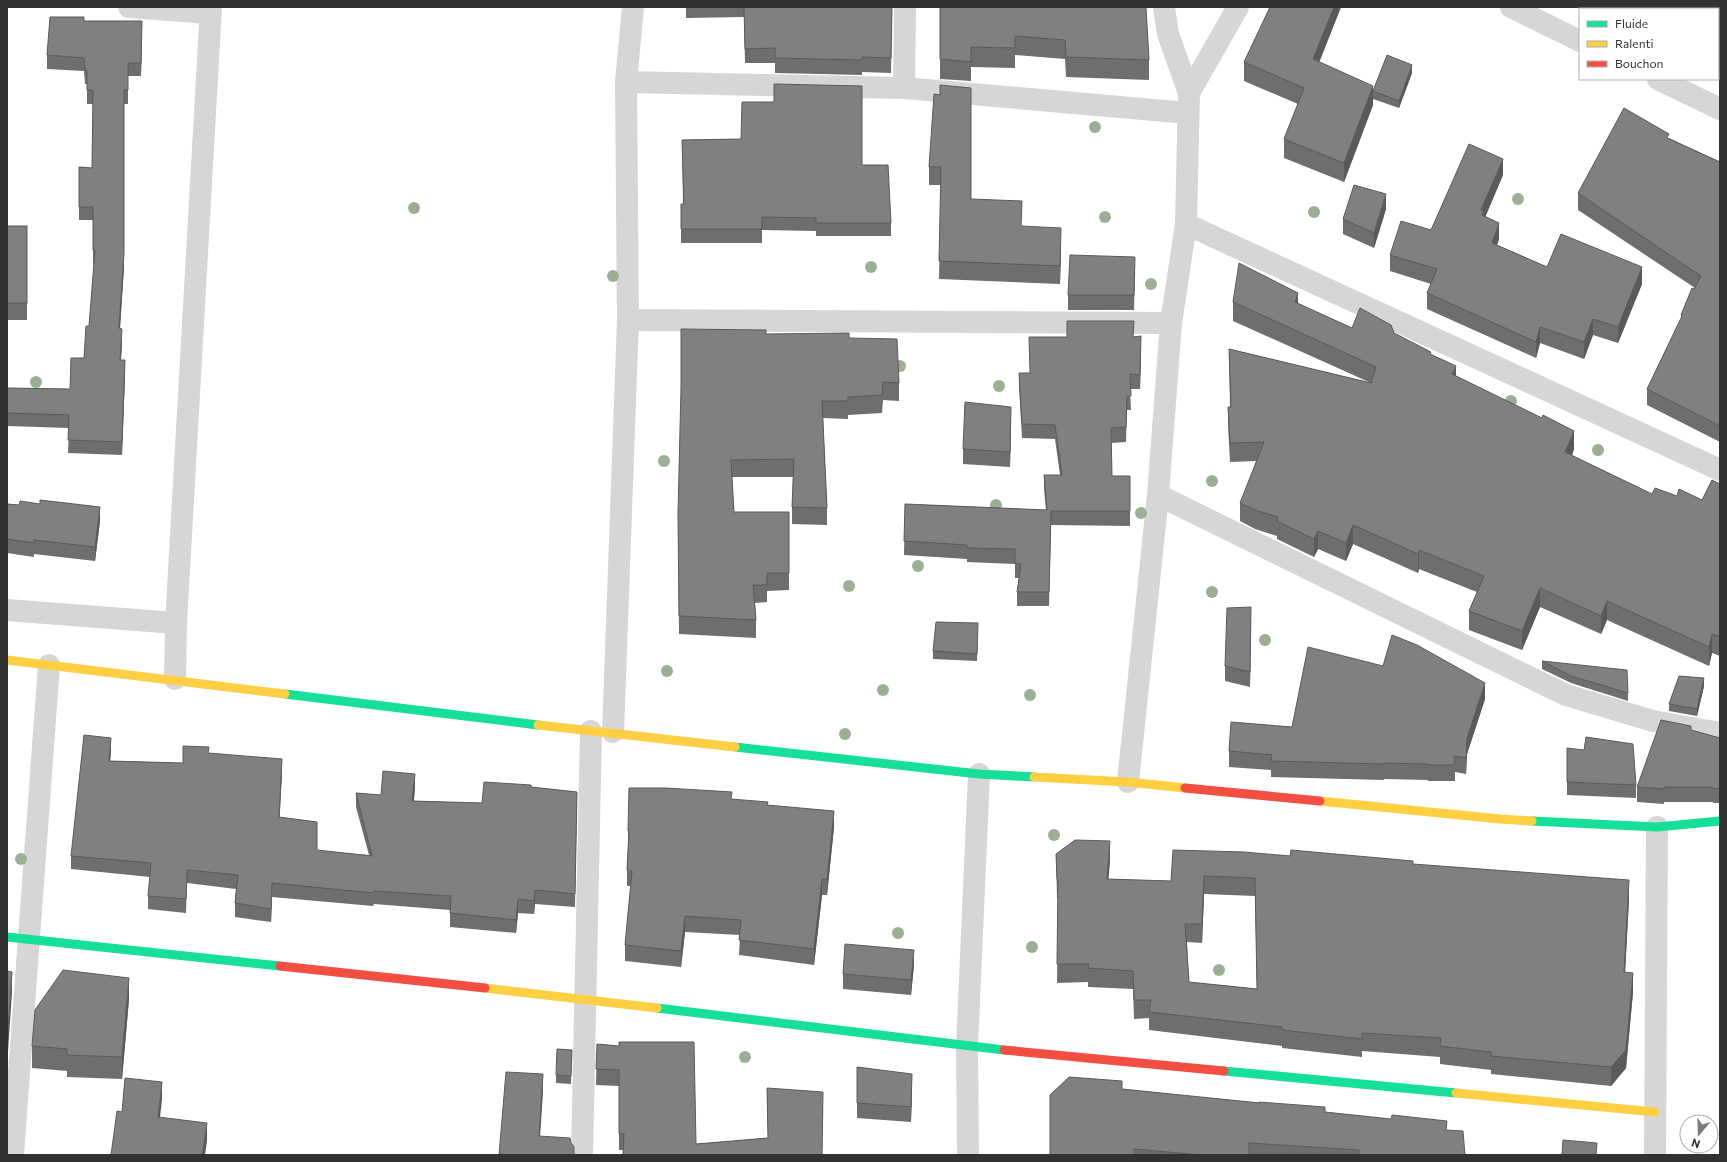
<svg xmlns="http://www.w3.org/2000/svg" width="1727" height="1162" viewBox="0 0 1727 1162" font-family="Commissioner,sans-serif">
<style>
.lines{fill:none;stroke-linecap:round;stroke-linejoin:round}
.street{stroke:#d6d6d6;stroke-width:22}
.fast{stroke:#16e098;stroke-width:9}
.slow{stroke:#ffcf43;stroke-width:9}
.jam{stroke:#f24e42;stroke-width:9}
.tree{fill:#9dae97}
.wall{fill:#6e6e6e;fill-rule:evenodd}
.shaded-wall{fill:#5a5a5a}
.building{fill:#808080;stroke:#5a5a5a;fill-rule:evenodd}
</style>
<rect width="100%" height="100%" fill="#fff"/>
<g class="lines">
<g class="street">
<polyline points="129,7 210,13"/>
<polyline points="1511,7 1580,41"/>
<polyline points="1658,79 1720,109"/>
<polyline points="626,82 904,88 1188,113"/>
<polyline points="904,88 905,7"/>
<polyline points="1189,93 1238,7"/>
<polyline points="1186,224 1720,470"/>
<polyline points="628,320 1171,323"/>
<polyline points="1158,495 1566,695 1653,721 1720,733"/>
<polyline points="7,610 176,623"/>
<polyline points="175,679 176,623 211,7"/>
<polyline points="613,732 628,320 626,82 633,7"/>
<polyline points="1128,782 1158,495 1171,323 1186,224 1189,93 1168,34 1164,7"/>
<polyline points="13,1155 49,665"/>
<polyline points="582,1155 591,731"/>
<polyline points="968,1155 967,1047 979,774"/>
<polyline points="1655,1155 1657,827"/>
</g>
<g class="fast">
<polyline points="285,694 538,725"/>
<polyline points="735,747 979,774 1034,777"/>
<polyline points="1532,821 1657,827 1720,821"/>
<polyline points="7,937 280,966"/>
<polyline points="657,1008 1004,1050"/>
<polyline points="1224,1071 1456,1093"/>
</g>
<g class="slow">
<polyline points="7,660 285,694"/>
<polyline points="538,725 735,747"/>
<polyline points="1034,777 1128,782 1185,788"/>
<polyline points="1320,801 1500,819 1532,821"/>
<polyline points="485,988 657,1008"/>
<polyline points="1456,1093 1655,1112"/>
</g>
<g class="jam">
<polyline points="1185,788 1320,801"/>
<polyline points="280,966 485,988"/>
<polyline points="1004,1050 1224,1071"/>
</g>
</g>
<g class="tree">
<circle cx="1095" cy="127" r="6"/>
<circle cx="1518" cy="199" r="6"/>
<circle cx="414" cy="208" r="6"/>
<circle cx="1314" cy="212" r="6"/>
<circle cx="1105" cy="217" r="6"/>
<circle cx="871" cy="267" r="6"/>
<circle cx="613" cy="276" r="6"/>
<circle cx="1151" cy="284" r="6"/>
<circle cx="900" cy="366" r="6"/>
<circle cx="36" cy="382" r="6"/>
<circle cx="999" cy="386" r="6"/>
<circle cx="1511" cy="401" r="6"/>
<circle cx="1598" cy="450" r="6"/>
<circle cx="664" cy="461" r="6"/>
<circle cx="1212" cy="481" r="6"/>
<circle cx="996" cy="505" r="6"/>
<circle cx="1141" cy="513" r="6"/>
<circle cx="918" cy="566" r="6"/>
<circle cx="849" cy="586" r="6"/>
<circle cx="1212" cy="592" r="6"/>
<circle cx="1265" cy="640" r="6"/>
<circle cx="667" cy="671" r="6"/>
<circle cx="883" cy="690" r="6"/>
<circle cx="1030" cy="695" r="6"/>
<circle cx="845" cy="734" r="6"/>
<circle cx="1054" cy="835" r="6"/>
<circle cx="21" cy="859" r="6"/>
<circle cx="898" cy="933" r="6"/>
<circle cx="1032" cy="947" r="6"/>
<circle cx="1219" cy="970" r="6"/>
<circle cx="745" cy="1057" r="6"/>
</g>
<g class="wall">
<polygon points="686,7 892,7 891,73 862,72 862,75 775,73 775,63 745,63 744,17 686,18"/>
<polygon points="940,7 1149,60 1149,80 1066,77 1065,59 1015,55 1015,68 971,67 971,81 940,79"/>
<polygon points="1341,7 1319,62 1373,105 1344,182 1284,158 1284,139 1298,104 1244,81 1244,62"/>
<polygon points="1615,7 1692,7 1691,9 1615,9"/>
<polygon points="84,21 142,34 141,76 128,76 128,104 124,104 124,267 120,329 122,342 121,360 125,373 122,455 68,453 69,428 7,426 7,388 70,389 84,358 89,326 94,264 93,264 93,220 79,220 79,167 92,168 93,104 87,104 87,84 85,84 84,71 47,69 47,55"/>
<polygon points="1412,73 1399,108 1373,99 1373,91"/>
<polygon points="940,95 971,199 1022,226 1061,246 1060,284 939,279 941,185 929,185 929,167"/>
<polygon points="1669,138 1720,162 1720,442 1647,405 1647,389 1681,319 1681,315 1695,288 1578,210 1578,193"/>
<polygon points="741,139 862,165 891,223 891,236 816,236 816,231 762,230 762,243 681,243 681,204 683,204 682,140"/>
<polygon points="1503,175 1485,217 1499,239 1497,245 1547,267 1642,284 1618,343 1593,335 1584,359 1540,343 1536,358 1427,309 1427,293 1431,284 1390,271 1390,255 1431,230"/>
<polygon points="1386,209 1374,248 1343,234 1343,219"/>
<rect x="7" y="226" width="20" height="94"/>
<polygon points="1135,272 1134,310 1068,310 1068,295"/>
<polygon points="1233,302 1298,304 1352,328 1394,333 1431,355 1456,376 1574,449 1572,456 1652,494 1677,496 1702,500 1720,484 1720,656 1712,653 1709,666 1607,620 1601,634 1540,607 1522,650 1469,630 1469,611 1477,592 1419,569 1418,573 1353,544 1346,561 1318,549 1314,557 1277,539 1277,536 1255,529 1240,521 1240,503 1257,461 1230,462 1228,425 1228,407 1230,407 1229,349 1371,383 1233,321"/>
<polygon points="766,334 849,338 899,383 899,401 883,400 882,413 848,415 848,419 823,418 827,508 827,525 792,524 792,507 793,477 732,477 734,512 789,512 789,590 767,591 767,602 755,603 756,620 756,638 679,634 678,513"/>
<polygon points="1067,337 1134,337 1141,351 1140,389 1130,389 1131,410 1127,410 1126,442 1111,443 1112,476 1130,476 1130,526 1051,525 1049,606 1017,606 1017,592 1019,578 1015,578 1015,564 967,562 967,559 904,555 905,504 1046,510 1044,489 1044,475 1060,475 1055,439 1022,438 1019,387 1019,373 1029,373"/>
<polygon points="1011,422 1010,467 963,464 963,449"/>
<polygon points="7,504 100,521 95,561 34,554 34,557 7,553"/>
<polygon points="1251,622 1250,687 1225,681 1225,666"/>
<polygon points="978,631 977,661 933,659 933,651"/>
<polygon points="1542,661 1628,693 1628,701 1571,683 1542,669"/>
<polygon points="1704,686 1697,716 1669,711 1669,704"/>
<polygon points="1485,699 1467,754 1466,774 1455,772 1455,781 1428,781 1428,780 1384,779 1384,780 1271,777 1271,770 1229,767 1229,751 1292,727"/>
<polygon points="1691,730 1720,738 1720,803 1713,803 1713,802 1664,802 1664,804 1637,802 1637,787"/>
<polygon points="1567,748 1636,785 1636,798 1567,795"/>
<polygon points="111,751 110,761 183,763 209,753 282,772 279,817 317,851 369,855 356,807 356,793 381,795 415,787 414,801 482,803 531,787 577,792 575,907 535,904 534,914 518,913 516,933 450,927 450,910 374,904 373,906 272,897 271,922 235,917 235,903 236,889 187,883 186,913 148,909 148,896 150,877 71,869 71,856"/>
<polygon points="732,799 768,805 834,827 827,895 822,895 814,965 739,955 740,935 685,932 681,967 625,961 625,945 631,886 627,886 627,870 628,847 628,831"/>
<path d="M1056,854L1110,860L1108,879L1171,881L1290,856L1413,864L1629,899L1625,973L1633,992L1626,1068L1611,1086L1491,1074V1070L1440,1064V1057L1362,1051V1057L1282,1048V1046L1149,1030V1018L1134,1019L1133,989L1088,987V982L1057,983L1058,898H1057ZM1204,894L1255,896L1257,989L1189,982L1187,942L1202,943Z"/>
<polygon points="914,965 911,995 843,989 843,974"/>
<polygon points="129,999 122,1079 67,1077 67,1071 32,1068 32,1046"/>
<polygon points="597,1044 696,1144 768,1138 767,1088 823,1108 822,1155 623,1155 623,1150 619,1150 619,1086 596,1085"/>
<polygon points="572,1050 571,1084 556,1083 556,1075"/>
<polygon points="857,1067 912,1089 911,1122 857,1118"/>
<polygon points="1122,1089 1325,1112 1447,1130 1465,1155 1050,1155"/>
</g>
<g class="shaded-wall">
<polygon points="1334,7 1341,7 1313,78 1313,59"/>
<polygon points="1684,7 1692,7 1691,9 1683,9"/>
<polygon points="142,21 142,34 141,76 141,63"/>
<polygon points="1412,65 1412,73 1399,108 1399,101"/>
<polygon points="1373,86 1373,105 1344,182 1344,163"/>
<polygon points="1503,159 1503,175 1484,220 1481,210"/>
<polygon points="1386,194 1386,209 1374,248 1374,233"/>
<polygon points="1499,223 1499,239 1492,259 1492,243"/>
<polygon points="1061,228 1061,246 1060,284 1060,266"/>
<polygon points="124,253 124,267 119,342 119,328"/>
<polygon points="1642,267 1642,284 1618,343 1618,327"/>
<polygon points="1298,293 1298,312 1295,302"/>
<polygon points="1593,319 1593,335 1584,359 1584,342"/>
<polygon points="1540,327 1540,343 1536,358 1536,342"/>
<polygon points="122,329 122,342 120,373 120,360"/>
<polygon points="1141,336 1141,351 1140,389 1140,375"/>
<polygon points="125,360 125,373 122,455 122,442"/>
<polygon points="1456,366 1456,384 1452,374"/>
<polygon points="1011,407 1011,422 1010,467 1010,452"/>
<polygon points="1574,431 1574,449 1565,471 1565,452"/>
<polygon points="100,507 100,521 95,561 95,547"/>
<polygon points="1353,525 1353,544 1346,561 1346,543"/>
<polygon points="1318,531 1318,549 1314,557 1314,539"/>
<polygon points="1419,550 1419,569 1418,573 1418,554"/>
<polygon points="1540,588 1540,607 1522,650 1522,631"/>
<polygon points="1607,601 1607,620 1601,634 1601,616"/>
<polygon points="1251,607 1251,622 1250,687 1250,672"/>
<polygon points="1712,634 1712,653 1709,666 1709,647"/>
<polygon points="1704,678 1704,686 1697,716 1697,709"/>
<polygon points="1485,683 1485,699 1467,754 1466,774 1466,758 1467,738"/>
<polygon points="111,738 111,751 109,774 109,761"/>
<polygon points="282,759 282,772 279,831 279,817"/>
<polygon points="415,774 415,787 412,815 412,801"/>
<polygon points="834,811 834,827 827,895 827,879"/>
<polygon points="1110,841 1110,860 1107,897 1107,879"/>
<polygon points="1204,876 1204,894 1202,943 1202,924"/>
<polygon points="822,879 822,895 814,965 814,949"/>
<polygon points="1629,880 1629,899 1624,991 1624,972"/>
<polygon points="272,883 272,897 271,922 271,909"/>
<polygon points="535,890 535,904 534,914 534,901"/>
<polygon points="518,899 518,913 516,933 516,920"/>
<polygon points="685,916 685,932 681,967 681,951"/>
<polygon points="914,950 914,965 911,995 911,980"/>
<polygon points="12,972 12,993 7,1066 7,1045"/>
<polygon points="1633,973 1633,992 1626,1068 1611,1086 1611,1067"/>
<polygon points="129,978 129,999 122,1079 122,1057"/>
<polygon points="543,1074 543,1092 539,1153 539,1136"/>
<polygon points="912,1074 912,1089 911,1122 911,1107"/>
<polygon points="162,1082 162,1100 158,1134 158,1117"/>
<polygon points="207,1123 207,1141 205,1155 202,1155"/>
</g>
<g class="building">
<polygon points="744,7 892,7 891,58 862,57 862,60 775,58 775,48 745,49"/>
<polygon points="940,7 1146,7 1149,60 1066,57 1065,40 1015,36 1015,48 971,47 971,62 940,59"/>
<polygon points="1270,7 1334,7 1313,59 1373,86 1344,163 1284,139 1304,88 1244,62"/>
<polygon points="1620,7 1684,7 1683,9 1625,9"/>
<polygon points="50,17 84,17 84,21 142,21 141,63 128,63 128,90 124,90 124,253 119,328 122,329 120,360 125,360 122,442 68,440 69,415 7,413 7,388 70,389 71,358 84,358 86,326 89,326 95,250 93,250 93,207 79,207 79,167 92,168 93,90 87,90 87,71 85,70 84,58 47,55"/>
<polygon points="1387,55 1412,65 1399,101 1373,91"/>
<polygon points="774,84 862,86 862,165 888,165 891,223 816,223 816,218 762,217 762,229 681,229 681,204 684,204 682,140 741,139 742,102 774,102"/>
<polygon points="940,85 971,88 971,199 1022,201 1021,226 1061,228 1060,266 939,261 941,167 929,167 934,94 940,95"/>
<polygon points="1624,108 1669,134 1667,138 1720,162 1720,426 1647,389 1682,316 1681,315 1692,288 1694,289 1701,276 1578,193"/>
<polygon points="1469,144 1503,159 1481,210 1484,211 1482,215 1499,223 1492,243 1547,267 1561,234 1642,267 1618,327 1593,319 1584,342 1540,327 1536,342 1427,293 1437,269 1390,255 1401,221 1431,230"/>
<polygon points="1354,185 1386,194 1374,233 1343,219"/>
<rect x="7" y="226" width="20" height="77"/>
<polygon points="1070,255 1135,257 1134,295 1068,295"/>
<polygon points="1239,263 1298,293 1295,302 1352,328 1360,308 1391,325 1394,333 1431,352 1430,354 1456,366 1452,374 1542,418 1543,415 1574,431 1565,452 1652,494 1655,488 1677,496 1679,489 1702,500 1712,480 1720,484 1720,637 1712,634 1709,647 1607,601 1601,616 1540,588 1522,631 1469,611 1484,576 1419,550 1418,554 1353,525 1346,543 1318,531 1314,539 1277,521 1278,517 1255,510 1240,503 1264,442 1230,443 1228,407 1231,407 1229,349 1371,383 1376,367 1233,302"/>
<polygon points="1067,321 1134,321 1133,337 1141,336 1140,375 1130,374 1131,396 1127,396 1126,427 1111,428 1112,476 1130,476 1130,511 1051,511 1049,592 1017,592 1021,564 1015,563 1015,549 967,548 967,545 904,541 905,504 1047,510 1044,475 1062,475 1055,425 1022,424 1019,373 1030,373 1029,337 1067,337"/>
<polygon points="681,329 766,330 766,334 849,333 849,338 897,339 899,383 883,382 882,395 848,397 848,401 822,401 827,508 792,507 794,459 731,460 734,512 789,512 789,573 767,573 767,585 753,585 756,620 679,616 678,513 681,388"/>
<polygon points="965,402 1011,407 1010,452 963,449"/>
<polygon points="40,500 100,507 95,547 34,540 34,543 7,539 7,504 19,505 20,501 40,504"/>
<polygon points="1251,607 1250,672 1225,666 1227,608"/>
<polygon points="936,622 978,623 977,654 933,651"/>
<polygon points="1392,635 1417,645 1485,683 1467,738 1466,758 1454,756 1455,765 1428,765 1428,764 1384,763 1384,764 1271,761 1272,755 1229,751 1231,722 1292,727 1308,647 1383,666"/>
<polygon points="1542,661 1627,670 1628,693 1571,676"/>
<polygon points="1679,676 1704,678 1697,709 1669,704"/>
<polygon points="1661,720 1691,726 1691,730 1720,738 1720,788 1713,789 1713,787 1664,787 1664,789 1637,787"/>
<polygon points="84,735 111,738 109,761 183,763 183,746 209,747 208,753 282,759 279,817 317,822 317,850 372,856 356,793 381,795 383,771 415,774 412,801 482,803 484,782 531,785 531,787 577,792 575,894 535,890 534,901 518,899 516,920 450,913 451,896 374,891 373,893 272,883 271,909 235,903 238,875 187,870 186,899 148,896 151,863 71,856"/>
<polygon points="1586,737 1633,744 1636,785 1567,782 1567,748 1584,750"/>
<polygon points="629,788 666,788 732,792 731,799 768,802 767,805 834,811 827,879 822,879 814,949 739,940 741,920 685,916 681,951 625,945 632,871 627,870 629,831 628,831"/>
<path d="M1075,840L1110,841L1107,879L1171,881L1173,850L1244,852L1290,856L1291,850L1413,861V864L1629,880L1624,972L1633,973L1626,1050L1611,1067L1491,1056V1052L1440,1046L1441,1038L1362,1033V1039L1282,1030V1027L1149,1012L1151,1000H1134L1133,971L1088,968L1089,964H1057L1058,880L1057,879L1056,854ZM1204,876L1255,878L1257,989L1189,982L1185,924H1202Z"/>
<polygon points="845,944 914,950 911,980 843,974"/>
<polygon points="63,970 129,978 122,1057 67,1055 67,1049 32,1046 35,1010"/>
<polygon points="7,971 12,972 7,1045"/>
<polygon points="619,1042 694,1042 696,1144 768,1138 767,1088 823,1092 822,1155 623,1155 624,1134 619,1134 619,1070 596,1069 597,1044 619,1046"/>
<polygon points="557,1049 572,1050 571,1076 556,1075"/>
<polygon points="857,1067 912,1074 911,1107 857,1103"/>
<polygon points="506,1072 543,1074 539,1136 570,1138 571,1143 574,1147 574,1155 499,1155"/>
<polygon points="1069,1077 1122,1081 1122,1089 1260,1103 1259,1102 1325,1107 1325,1112 1391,1119 1392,1115 1447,1121 1446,1130 1463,1131 1465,1155 1359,1155 1359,1150 1249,1143 1249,1155 1201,1155 1134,1149 1134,1155 1050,1155 1050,1095"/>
<polygon points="125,1078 162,1082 158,1117 207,1123 202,1155 111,1155 117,1111 122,1112"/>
<polygon points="1563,1140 1597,1143 1596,1155 1562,1155"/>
</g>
<rect width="1727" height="1162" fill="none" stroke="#323232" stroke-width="16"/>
<rect x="1579" y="8" width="140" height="72" fill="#ffffff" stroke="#adadad"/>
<rect x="1587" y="21" width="20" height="6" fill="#16e098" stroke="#adadad"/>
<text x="1615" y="28" font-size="12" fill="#323232">Fluide</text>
<rect x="1587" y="41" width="20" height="6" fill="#ffcf43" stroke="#adadad"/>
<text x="1615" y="48" font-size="12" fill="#323232">Ralenti</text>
<rect x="1587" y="61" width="20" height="6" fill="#f24e42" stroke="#adadad"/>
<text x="1615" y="68" font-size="12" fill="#323232">Bouchon</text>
<g transform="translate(1699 1134) rotate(199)"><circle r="19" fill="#ffffff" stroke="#adadad"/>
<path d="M0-3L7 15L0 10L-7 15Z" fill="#7a7a7a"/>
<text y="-6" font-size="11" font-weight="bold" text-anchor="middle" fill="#323232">N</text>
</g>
</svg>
